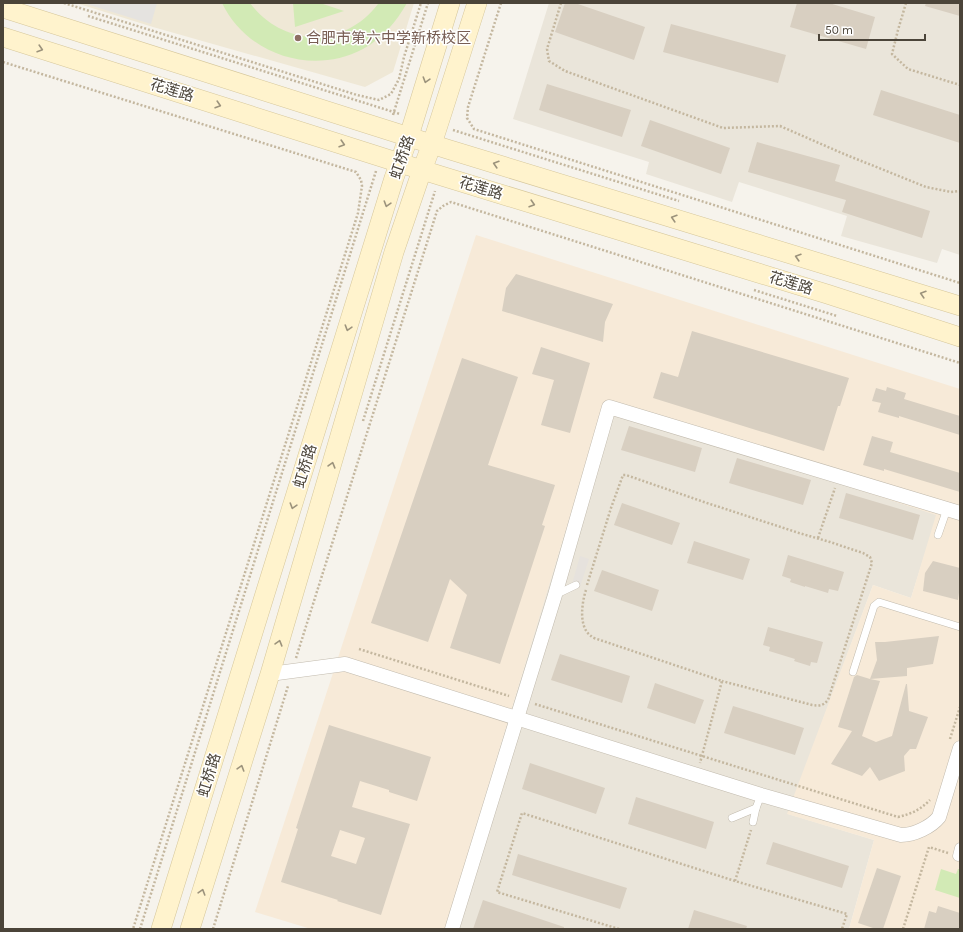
<svg xmlns="http://www.w3.org/2000/svg" width="963" height="932" viewBox="0 0 963 932" font-family="Karla,'Noto Sans SC',sans-serif">
<style>
.residential{fill:#eae5da}
.commercial{fill:#f7ead8}
.industrial{fill:#e6e2dd}
.education{fill:#efe8d6}
.green{fill:#d2eab5}
.parking{fill:#e5e3e0}
.building{fill:#d8cfc1;fill-rule:evenodd}
.lines{fill:none;stroke-linecap:round;stroke-linejoin:round}
.service-casing{stroke:#c2bbae;stroke-width:8}
.pedestrian-casing{stroke:#c2bbae;stroke-width:11}
.minor-casing{stroke:#c2bbae;stroke-width:15}
.secondary-casing{stroke:#d6c79b;stroke-width:20}
.path{stroke:#c4b79f;stroke-width:2.5;stroke-dasharray:2 2;stroke-linecap:butt}
.service{stroke:#fff;stroke-width:7}
.pedestrian{stroke:#fff;stroke-width:10}
.minor{stroke:#fff;stroke-width:14}
.secondary{stroke:#fff3cd;stroke-width:19}
.oneway{stroke:#9c937c}
.education-dot{fill:#8d6e63;stroke:#fff;stroke-width:1.5}
.labels{text-anchor:middle;stroke-width:3;stroke-linejoin:round;paint-order:stroke}
.education-label{font-size:15px;fill:#785e54;stroke:#fff;text-anchor:start}
.street-label{font-size:15px;fill:#4b4439;stroke:#fff}
</style>
<rect width="100%" height="100%" fill="#f6f3ec"/>
<g class="residential">
<polygon points="549,3 960,3 960,255 942,249 937,263 841,236 847,216 739,182 732,202 646,174 649,162 513,119"/>
<polygon points="603,406 937,515 911,598 873,585 788,814 874,840 849,929 445,929"/>
</g>
<polygon class="commercial" points="476,235 960,389 960,929 849,929 874,840 787,814 873,585 911,598 936,515 603,407 445,929 311,929 255,912"/>
<polygon class="industrial" points="580,556 589,559 580,587 572,584"/>
<polygon class="education" points="76,3 414,3 393,72 365,87 153,27"/>
<g class="green">
<path d="M222,3H250C283,47 344,49 378,4L375,3H407C396,22 383,38 363,49C312,76 247,55 222,3Z"/>
<polygon points="293,3 320,3 344,11 295,27"/>
<polygon points="941,869 956,874 958,869 960,869 960,898 935,890"/>
</g>
<polygon class="parking" points="83,3 157,3 151,24"/>
<g class="building">
<polygon points="565,3 575,3 645,27 634,60 555,32"/>
<polygon points="797,3 829,3 875,17 866,49 790,27"/>
<polygon points="926,3 960,3 960,16 925,6"/>
<polygon points="671,24 786,55 778,83 663,52"/>
<polygon points="547,84 631,110 622,137 539,110"/>
<polygon points="881,90 960,115 960,143 873,115"/>
<polygon points="650,120 730,148 721,174 641,146"/>
<polygon points="757,142 840,165 835,181 930,211 922,238 842,212 846,200 748,172"/>
<polygon points="516,274 613,304 605,322 603,342 502,311 506,288"/>
<polygon points="692,331 849,378 840,406 838,406 824,451 653,398 661,372 678,377"/>
<polygon points="541,347 590,363 570,433 541,425 554,380 532,374"/>
<polygon points="462,358 518,377 488,465 555,485 542,525 545,526 500,664 450,648 467,595 450,579 428,642 371,623"/>
<polygon points="887,387 906,393 904,399 960,416 960,435 899,416 899,418 878,412 881,403 872,401 876,388 886,391"/>
<polygon points="629,426 702,448 695,472 621,450"/>
<polygon points="872,436 893,442 890,452 960,473 960,492 884,469 884,471 863,465"/>
<polygon points="737,458 811,480 803,505 729,483"/>
<polygon points="846,493 920,515 913,540 839,518"/>
<polygon points="622,503 680,523 672,545 614,525"/>
<polygon points="694,541 750,559 743,580 687,563"/>
<polygon points="788,555 844,572 838,591 829,589 828,593 805,586 805,587 790,582 791,579 782,576"/>
<polygon points="933,561 960,568 960,585 958,600 923,591 925,573"/>
<polygon points="602,570 659,590 652,611 594,591"/>
<polygon points="768,627 823,642 817,663 811,662 810,666 794,661 795,659 769,651 770,647 763,645"/>
<polygon points="939,636 933,664 907,668 907,676 870,679 880,681 862,736 876,742 892,736 906,684 907,684 909,711 928,717 916,749 910,749 904,756 905,771 879,781 870,767 862,776 831,764 852,731 838,727 854,677 857,675 870,679 877,660 875,642 885,642"/>
<polygon points="560,654 630,676 622,703 551,680"/>
<polygon points="655,683 704,700 695,724 647,708"/>
<polygon points="733,706 804,728 795,755 724,733"/>
<path d="M329,725L431,757L417,801L389,792V790L360,781L352,807L410,824L381,915L337,901L338,900L281,882L298,829L296,828ZM340,830L365,838L356,864L331,856Z"/>
<polygon points="530,763 605,788 596,814 522,789"/>
<polygon points="636,797 714,822 706,849 628,824"/>
<polygon points="773,842 849,866 842,888 766,864"/>
<polygon points="518,854 627,888 620,909 512,875"/>
<polygon points="877,868 901,876 883,929 876,929 858,923"/>
<polygon points="483,900 564,927 564,929 473,929"/>
<polygon points="938,906 960,913 960,929 924,929 929,911 936,913"/>
<polygon points="694,910 747,926 746,929 688,929"/>
</g>
<g class="lines">
<g class="service-casing">
<g id="service">
<polyline points="938,535 947,509"/>
<polyline points="555,595 576,585"/>
<polyline points="853,672 874,606 879,602 960,627"/>
<polyline points="732,818 756,808"/>
<polyline points="753,822 756,808 761,795"/>
</g>
</g>
<g class="pedestrian-casing">
<polyline id="pedestrian" points="958,856 960,848"/>
</g>
<g class="minor-casing">
<g id="minor">
<path d="M270,674L345,664L697,775L761,795L901,835C914,835 931,827 939,817L960,748"/>
<polyline points="452,929 517,718 555,595 609,407 960,513"/>
</g>
</g>
<g class="secondary-casing">
<g id="secondary">
<polyline points="3,8 447,149 960,306"/>
<polyline points="3,37 422,170 827,294 960,337"/>
<polyline points="161,929 394,178 409,136 450,3"/>
<polyline points="190,929 270,674 394,252 422,170 432,144 443,110 477,3"/>
</g>
</g>
<g class="path">
<polyline points="64,3 357,95 379,100 391,94 399,79 404,57 421,3"/>
<polyline points="501,3 468,107 467,118 474,129 960,283"/>
<polyline points="561,3 547,49 549,61 565,71 723,128 780,126 844,154 926,187 951,192 960,191"/>
<polyline points="906,3 898,30 892,54 908,69 960,85"/>
<polyline points="88,16 400,114"/>
<polyline points="3,62 356,172 361,180 362,186 358,213 133,929"/>
<polyline points="393,115 428,3"/>
<polyline points="453,130 679,201"/>
<polyline points="754,290 837,316"/>
<polyline points="363,421 435,191"/>
<polyline points="818,538 835,488"/>
<path d="M587,585L611,508L623,475H626L704,502L799,533L830,542L863,553L870,557L872,563L828,700C823,706 819,706 812,705L722,681"/>
<path d="M586,590C582,602 578,627 591,636C593,638 597,639 600,640L722,681L700,763"/>
<polyline points="359,649 509,696"/>
<polyline points="296,658 437,211 443,206 451,202 960,363"/>
<path d="M535,704L898,817C911,814 920,810 930,800"/>
<polyline points="950,739 960,707"/>
<polyline points="735,881 751,830"/>
<polyline points="140,929 376,171"/>
<polyline points="213,929 288,686"/>
<polyline points="619,929 497,892 522,813 735,881 847,914 842,929"/>
<polyline points="903,929 929,847 948,853"/>
</g>
<use href="#service" class="service"/>
<use href="#pedestrian" class="pedestrian"/>
<use href="#minor" class="minor"/>
<use href="#secondary" class="secondary"/>
</g>
<defs><path id="oneway-chevron" d="M-2-3.5L2.5 0L-2 3.5" fill="none" stroke-width="1.6" stroke-linecap="round" stroke-linejoin="round"/></defs>
<g class="oneway">
<use href="#oneway-chevron" transform="translate(40 49) rotate(17)"/>
<use href="#oneway-chevron" transform="translate(426 80) rotate(107)"/>
<use href="#oneway-chevron" transform="translate(218 105) rotate(17)"/>
<use href="#oneway-chevron" transform="translate(342 144) rotate(17)"/>
<use href="#oneway-chevron" transform="translate(496 164) rotate(-163)"/>
<use href="#oneway-chevron" transform="translate(387 204) rotate(107)"/>
<use href="#oneway-chevron" transform="translate(532 204) rotate(17)"/>
<use href="#oneway-chevron" transform="translate(674 218) rotate(-163)"/>
<use href="#oneway-chevron" transform="translate(798 257) rotate(-163)"/>
<use href="#oneway-chevron" transform="translate(923 294) rotate(-163)"/>
<use href="#oneway-chevron" transform="translate(348 328) rotate(107)"/>
<use href="#oneway-chevron" transform="translate(332 465) rotate(-74)"/>
<use href="#oneway-chevron" transform="translate(293 506) rotate(107)"/>
<use href="#oneway-chevron" transform="translate(279 643) rotate(-74)"/>
<use href="#oneway-chevron" transform="translate(241 768) rotate(-73)"/>
<use href="#oneway-chevron" transform="translate(202 892) rotate(-73)"/>
</g>
<circle class="education-dot" cx="298" cy="38" r="4"/>
<g class="labels">
<g class="education-label">
<text x="306" y="43">合肥市第六中学新桥校区</text>
</g>
<g class="street-label">
<text transform="translate(172 90) rotate(17)" y="5">花莲路</text>
<text transform="translate(402 157) rotate(-71)" y="5">虹桥路</text>
<text transform="translate(481 188) rotate(17)" y="5">花莲路</text>
<text transform="translate(791 283) rotate(17)" y="5">花莲路</text>
<text transform="translate(305 466) rotate(-73)" y="5">虹桥路</text>
<text transform="translate(209 775) rotate(-73)" y="5">虹桥路</text>
</g>
</g>
<rect width="963" height="932" fill="none" stroke="#4b4439" stroke-width="8"/>
<path d="M819 34v6h106v-6" fill="none" stroke="#4b4439" stroke-width="2"/>
<text x="825" y="34" font-size="12" fill="#4b4439" stroke="#ffffff" stroke-width="3" paint-order="stroke">50 m</text>
</svg>
